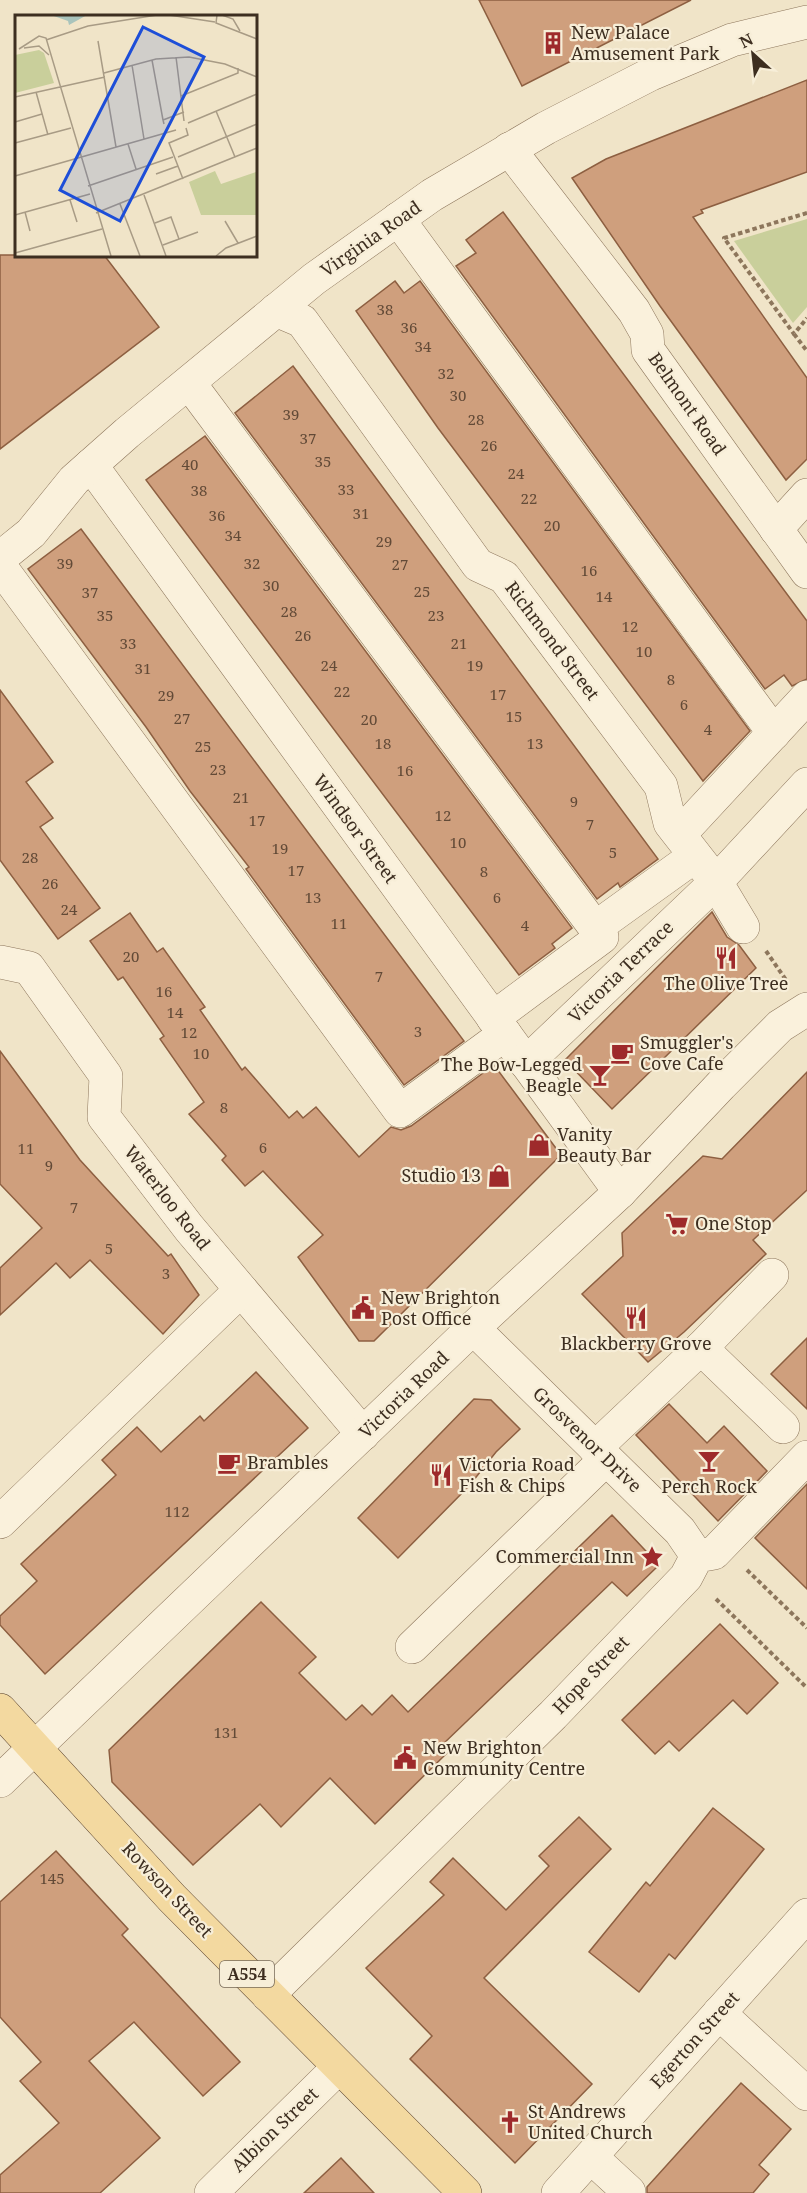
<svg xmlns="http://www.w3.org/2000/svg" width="807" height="2193" viewBox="0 0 807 2193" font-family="'Noto Serif',serif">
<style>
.grass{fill:#c9cf9b}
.building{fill:#cf9f7d;stroke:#8d5f41;stroke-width:1.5}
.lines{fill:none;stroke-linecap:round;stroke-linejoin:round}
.minor-casing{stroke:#8d765c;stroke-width:34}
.major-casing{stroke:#5b4430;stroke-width:34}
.path{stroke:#8d765c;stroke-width:4;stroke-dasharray:4.5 3;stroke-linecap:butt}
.minor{stroke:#faf1dc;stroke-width:33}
.major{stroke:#f3d9a0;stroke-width:33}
.labels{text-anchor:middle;stroke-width:4.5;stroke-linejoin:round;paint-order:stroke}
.number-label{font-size:15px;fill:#624a37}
.shield{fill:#f7eed8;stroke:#756857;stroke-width:1.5}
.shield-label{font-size:16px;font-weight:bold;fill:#3d2e20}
.poi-label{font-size:18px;fill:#3d2e20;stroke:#f7eed8;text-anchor:start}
.street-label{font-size:18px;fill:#3d2e20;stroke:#f7eed8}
.inset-road{fill:none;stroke:#a89b85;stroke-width:1.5}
.view{fill:#1d4ed8;fill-opacity:0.15;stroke:#1d4ed8;stroke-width:3}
.inset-edge{fill:none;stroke:#3d2e20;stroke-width:3}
</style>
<rect width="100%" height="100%" fill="#f0e4c8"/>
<polygon class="grass" points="807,219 807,307 793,323 734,241"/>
<g class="building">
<polygon points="479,0 691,0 522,86"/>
<polygon points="807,80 807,172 701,210 703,213 693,217 807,378 807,459 786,480 660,306 572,178 606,159"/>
<polygon points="503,212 807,621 807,679 792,686 784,675 765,689 456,266 476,253 466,240"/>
<polygon points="0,255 104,255 159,327 0,449"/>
<polygon points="395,281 404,293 420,281 750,731 703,781 438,428 356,311"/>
<polygon points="293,366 658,859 620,887 618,883 597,899 235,413"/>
<polygon points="205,436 572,928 552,944 555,948 519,975 146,480"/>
<polygon points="81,529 464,1041 404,1085 246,869 249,867 190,791 146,727 28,569"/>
<polygon points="0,690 53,762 26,782 53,818 40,827 100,908 58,939 0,860"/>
<polygon points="712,912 727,937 739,945 756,968 612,1109 565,1060"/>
<polygon points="130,913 157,952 163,948 205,1007 200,1010 242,1070 245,1067 289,1118 297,1111 303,1118 316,1107 359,1157 391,1127 401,1130 411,1126 494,1065 561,1155 374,1341 359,1341 298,1257 323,1235 263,1171 245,1186 222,1160 226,1156 189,1114 204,1102 160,1039 164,1036 123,977 118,980 90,941"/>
<polygon points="0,1051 80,1160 168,1256 171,1254 199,1295 163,1334 90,1260 70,1278 56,1263 0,1315 0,1268 42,1228 0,1184"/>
<polygon points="807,1072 807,1190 753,1240 766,1254 684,1332 648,1362 582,1294 623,1256 622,1233 703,1156 722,1159"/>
<polygon points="807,1338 807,1409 771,1374"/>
<polygon points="256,1372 308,1428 45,1674 0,1625 0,1616 37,1581 21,1564 116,1475 102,1460 137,1427 161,1452 200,1416 204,1421"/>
<polygon points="474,1399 491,1400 520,1429 496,1452 469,1486 398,1558 358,1518"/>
<polygon points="669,1404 707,1443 724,1426 767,1471 718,1521 636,1435"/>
<polygon points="807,1484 807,1589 755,1538"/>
<polygon points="612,1515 659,1565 627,1596 612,1582 441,1746 447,1753 375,1824 330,1778 281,1827 260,1804 193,1865 112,1782 109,1750 261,1602 316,1657 299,1673 346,1720 362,1705 372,1715 392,1695 408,1712"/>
<polygon points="720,1624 778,1683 747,1714 733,1700 679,1751 669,1741 655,1754 622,1720"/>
<polygon points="713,1808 764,1849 675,1959 669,1954 639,1992 589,1952 646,1882 650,1886"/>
<polygon points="579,1817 611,1849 484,1978 592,2084 515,2163 410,2059 432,2036 366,1968 444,1895 430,1882 453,1858 506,1910 549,1866 539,1856"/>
<polygon points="56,1851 128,1929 122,1935 240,2062 203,2096 134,2022 89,2061 160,2138 100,2193 0,2193 0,2175 59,2123 20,2081 41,2062 0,2017 0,1902"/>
<polygon points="741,2083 791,2129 759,2165 769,2174 753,2193 647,2193 647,2187"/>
<polygon points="341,2158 374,2193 304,2193"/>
</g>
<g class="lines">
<g class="minor-casing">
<g id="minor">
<polyline points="509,149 634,311 647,334 648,350 807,572"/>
<polyline points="398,219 774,733"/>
<polyline points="276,310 302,321 478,565 504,577 661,786 670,823 716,882 526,1063"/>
<polyline points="190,384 602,937 493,1018"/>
<polyline points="91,465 620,1192"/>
<polyline points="776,529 807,495"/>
<polyline points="0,558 31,533 74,480 127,433 314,279 432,195 546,128 651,74 732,40 807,22"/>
<polyline points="0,566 400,1111 505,1034"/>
<polyline points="680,834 807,697"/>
<polyline points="743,927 716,882 807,784"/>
<polyline points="595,928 695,856"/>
<polyline points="0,962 29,968 106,1076 104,1117 189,1228 363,1434"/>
<polyline points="473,1328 680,1531 697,1556"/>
<polyline points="701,1348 783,1427"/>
<polyline points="595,1448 701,1348 772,1275"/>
<polyline points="0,1522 241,1290"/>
<polyline points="412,1647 606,1459"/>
<polyline points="0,1781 473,1328 620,1192 721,1085 780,1026 807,1009"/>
<polyline points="268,1995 553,1715 686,1577 697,1556 714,1553 807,1457"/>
<polyline points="719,2013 807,2094"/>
<polyline points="591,2157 629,2192"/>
<polyline points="211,2193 339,2067"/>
<polyline points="558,2193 807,1915"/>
</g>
</g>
<g class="major-casing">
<polyline id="major" points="0,1710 172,1898 465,2193"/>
</g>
<g class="path">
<polyline points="807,213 724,238 794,334 807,318"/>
<polyline points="794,334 807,351"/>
<polyline points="766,951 786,980"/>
<polyline points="747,1570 807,1628"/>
<polyline points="716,1599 807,1688"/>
</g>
<use href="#minor" class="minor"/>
<use href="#major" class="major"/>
</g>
<defs>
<g id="building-bare" transform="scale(1.8)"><path d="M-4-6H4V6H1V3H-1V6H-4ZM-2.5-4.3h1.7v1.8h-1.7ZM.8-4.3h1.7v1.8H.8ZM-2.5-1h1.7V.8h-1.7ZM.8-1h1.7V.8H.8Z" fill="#9e2a2b" stroke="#f7eed8" stroke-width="2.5" paint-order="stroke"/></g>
<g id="restaurant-bare" transform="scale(1.8)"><path d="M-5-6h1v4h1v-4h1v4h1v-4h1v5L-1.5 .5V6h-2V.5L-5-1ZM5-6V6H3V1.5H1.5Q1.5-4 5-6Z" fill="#9e2a2b" stroke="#f7eed8" stroke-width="2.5" paint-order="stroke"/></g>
<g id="cafe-bare" transform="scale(1.8)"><path d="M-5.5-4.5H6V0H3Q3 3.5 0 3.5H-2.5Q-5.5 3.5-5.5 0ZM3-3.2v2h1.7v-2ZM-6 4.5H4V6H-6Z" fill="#9e2a2b" stroke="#f7eed8" stroke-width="2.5" paint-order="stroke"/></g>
<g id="bar-bare" transform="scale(1.8)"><path d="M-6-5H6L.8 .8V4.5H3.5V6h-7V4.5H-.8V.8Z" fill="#9e2a2b" stroke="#f7eed8" stroke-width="2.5" paint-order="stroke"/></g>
<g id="shop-bare" transform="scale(1.8)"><path d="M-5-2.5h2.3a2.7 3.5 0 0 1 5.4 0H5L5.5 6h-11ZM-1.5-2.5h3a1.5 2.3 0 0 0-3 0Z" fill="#9e2a2b" stroke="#f7eed8" stroke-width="2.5" paint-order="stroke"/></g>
<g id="supermarket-bare" transform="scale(1.8)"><path d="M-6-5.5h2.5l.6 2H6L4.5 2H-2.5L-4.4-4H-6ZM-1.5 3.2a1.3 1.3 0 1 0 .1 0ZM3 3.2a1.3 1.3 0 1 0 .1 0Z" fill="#9e2a2b" stroke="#f7eed8" stroke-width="2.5" paint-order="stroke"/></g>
<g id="civic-bare" transform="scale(1.8)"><path d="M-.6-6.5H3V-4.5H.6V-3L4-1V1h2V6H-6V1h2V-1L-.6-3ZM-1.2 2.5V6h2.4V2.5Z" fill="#9e2a2b" stroke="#f7eed8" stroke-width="2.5" paint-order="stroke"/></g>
<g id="sight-bare" transform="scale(1.8)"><path d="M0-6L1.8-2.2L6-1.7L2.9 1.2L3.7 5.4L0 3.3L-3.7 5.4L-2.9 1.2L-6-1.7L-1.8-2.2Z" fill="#9e2a2b" stroke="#f7eed8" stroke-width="2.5" paint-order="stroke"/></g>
<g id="church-bare" transform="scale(1.8)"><path d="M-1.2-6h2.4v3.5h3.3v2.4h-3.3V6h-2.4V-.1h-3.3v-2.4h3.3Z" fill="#9e2a2b" stroke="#f7eed8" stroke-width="2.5" paint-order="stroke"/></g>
</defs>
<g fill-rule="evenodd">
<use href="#building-bare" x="553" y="43"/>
<use href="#restaurant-bare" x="726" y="958"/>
<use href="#cafe-bare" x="622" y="1053"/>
<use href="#bar-bare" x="600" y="1075"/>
<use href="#shop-bare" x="539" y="1145"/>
<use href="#shop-bare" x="499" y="1176"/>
<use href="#supermarket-bare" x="677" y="1224"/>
<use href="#civic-bare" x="363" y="1308"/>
<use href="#restaurant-bare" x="636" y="1318"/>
<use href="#bar-bare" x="709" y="1461"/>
<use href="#cafe-bare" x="229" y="1463"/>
<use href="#restaurant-bare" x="441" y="1475"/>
<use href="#sight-bare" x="652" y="1557"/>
<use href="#civic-bare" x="405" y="1758"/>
<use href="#church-bare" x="510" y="2122"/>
</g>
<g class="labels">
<g class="number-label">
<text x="385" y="315">38</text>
<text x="409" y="333">36</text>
<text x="423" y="352">34</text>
<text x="446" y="379">32</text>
<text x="458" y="401">30</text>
<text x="291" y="420">39</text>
<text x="476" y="425">28</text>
<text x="308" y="444">37</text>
<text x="489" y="451">26</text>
<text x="323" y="467">35</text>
<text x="190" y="470">40</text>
<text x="516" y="479">24</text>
<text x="346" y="495">33</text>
<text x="199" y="496">38</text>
<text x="529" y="504">22</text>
<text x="361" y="519">31</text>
<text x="217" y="521">36</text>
<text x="552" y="531">20</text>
<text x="233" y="541">34</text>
<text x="384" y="547">29</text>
<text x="65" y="569">39</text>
<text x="252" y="569">32</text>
<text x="400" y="570">27</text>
<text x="589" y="576">16</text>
<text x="271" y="591">30</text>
<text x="422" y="597">25</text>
<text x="90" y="598">37</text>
<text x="604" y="602">14</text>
<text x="289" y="617">28</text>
<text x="105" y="621">35</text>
<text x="436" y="621">23</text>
<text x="630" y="632">12</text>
<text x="303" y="641">26</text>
<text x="128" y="649">33</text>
<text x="459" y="649">21</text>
<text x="644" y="657">10</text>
<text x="329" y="671">24</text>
<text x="475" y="671">19</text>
<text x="143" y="674">31</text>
<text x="671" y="685">8</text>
<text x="342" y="697">22</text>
<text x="498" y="700">17</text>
<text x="166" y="701">29</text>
<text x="684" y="710">6</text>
<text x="514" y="722">15</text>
<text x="182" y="724">27</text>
<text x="369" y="725">20</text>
<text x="708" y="735">4</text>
<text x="383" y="749">18</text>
<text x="535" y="749">13</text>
<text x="203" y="752">25</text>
<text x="218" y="775">23</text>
<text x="405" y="776">16</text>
<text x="241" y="803">21</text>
<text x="574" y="807">9</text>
<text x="443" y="821">12</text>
<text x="257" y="826">17</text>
<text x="590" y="830">7</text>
<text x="458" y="848">10</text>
<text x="280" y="854">19</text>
<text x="613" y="858">5</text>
<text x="30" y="863">28</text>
<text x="296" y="876">17</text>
<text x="484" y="877">8</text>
<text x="50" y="889">26</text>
<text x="313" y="903">13</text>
<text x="497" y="903">6</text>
<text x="69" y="915">24</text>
<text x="339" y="929">11</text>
<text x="525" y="931">4</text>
<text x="131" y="962">20</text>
<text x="379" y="982">7</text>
<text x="164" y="997">16</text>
<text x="175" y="1018">14</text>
<text x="418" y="1037">3</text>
<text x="189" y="1038">12</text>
<text x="201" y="1059">10</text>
<text x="224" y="1113">8</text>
<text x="263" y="1153">6</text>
<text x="26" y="1154">11</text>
<text x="49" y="1171">9</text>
<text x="74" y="1213">7</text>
<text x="109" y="1254">5</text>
<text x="166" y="1279">3</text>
<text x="177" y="1517">112</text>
<text x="226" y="1738">131</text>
<text x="52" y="1884">145</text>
</g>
<rect class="shield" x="220" y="1961" width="54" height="26" rx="4.5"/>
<g class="shield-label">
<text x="247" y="1980">A554</text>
</g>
<g class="poi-label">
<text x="571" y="39">New Palace<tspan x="571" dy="21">Amusement Park</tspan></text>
<text x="726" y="990" text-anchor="middle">The Olive Tree</text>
<text x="640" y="1049">Smuggler's<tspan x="640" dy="21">Cove Cafe</tspan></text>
<text x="582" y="1071" text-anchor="end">The Bow-Legged<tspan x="582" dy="21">Beagle</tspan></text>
<text x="557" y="1141">Vanity<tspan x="557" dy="21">Beauty Bar</tspan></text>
<text x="481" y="1182" text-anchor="end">Studio 13</text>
<text x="695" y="1230">One Stop</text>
<text x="381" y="1304">New Brighton<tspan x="381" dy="21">Post Office</tspan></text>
<text x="636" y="1350" text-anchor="middle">Blackberry Grove</text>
<text x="247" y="1469">Brambles</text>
<text x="459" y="1471">Victoria Road<tspan x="459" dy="21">Fish &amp; Chips</tspan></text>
<text x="709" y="1493" text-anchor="middle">Perch Rock</text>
<text x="634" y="1563" text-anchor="end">Commercial Inn</text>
<text x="423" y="1754">New Brighton<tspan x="423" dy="21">Community Centre</tspan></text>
<text x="528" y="2118">St Andrews<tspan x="528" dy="21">United Church</tspan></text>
</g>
<g class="street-label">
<text transform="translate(371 239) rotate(-35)" y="6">Virginia Road</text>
<text transform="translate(687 404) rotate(55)" y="6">Belmont Road</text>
<text transform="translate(552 641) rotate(53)" y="6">Richmond Street</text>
<text transform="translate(355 829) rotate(54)" y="6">Windsor Street</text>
<text transform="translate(621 972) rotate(-44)" y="6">Victoria Terrace</text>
<text transform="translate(167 1198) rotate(52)" y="6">Waterloo Road</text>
<text transform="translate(404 1395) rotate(-44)" y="6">Victoria Road</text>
<text transform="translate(587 1440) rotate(44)" y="6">Grosvenor Drive</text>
<text transform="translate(591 1675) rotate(-46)" y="6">Hope Street</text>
<text transform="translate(167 1890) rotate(47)" y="6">Rowson Street</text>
<text transform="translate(695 2040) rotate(-48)" y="6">Egerton Street</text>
<text transform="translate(275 2130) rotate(-44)" y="6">Albion Street</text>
</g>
</g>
<g transform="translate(15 15)">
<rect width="242" height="242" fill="#f0e4c8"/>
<path d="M24,35L29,38L39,68L0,78V40ZM200,156L206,169L241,157V200H186L174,167Z" fill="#c9cf9b"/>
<path d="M36,0H72L54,10L53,6Z" fill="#a9c4bc"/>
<path class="inset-road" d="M154,0L200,7M202,0L201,8L242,24M207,0L218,4L225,16M31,25L73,11L142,0M83,26L101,132M9,33L24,31L34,40M4,34L24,21L31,23L96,241M161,42L169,106M137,45L148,105M117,50L129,124M89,58L141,44L174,42L210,49L242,62M21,77L33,120M166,81L223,58V53M0,82L90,62M201,96L220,142M0,107L27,99M173,108L242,79M149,109L148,105L169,97M0,128L56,113M113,129L121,154M163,142L242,109M141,159L163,151M0,161L161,115M168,164L154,128L173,120L171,113M73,171L158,142M129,180L151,241M55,185L62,207M105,189L125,241M10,197L15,216M81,198L242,133M0,200L75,179M210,206L223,228M140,208L156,202L164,224M148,230L183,217M0,238L87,214M201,241L211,233L242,221"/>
<path class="view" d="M128,12L189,42L105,206L45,175Z"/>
<rect width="242" height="242" class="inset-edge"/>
</g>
<g transform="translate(753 54) rotate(333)" stroke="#f7eed8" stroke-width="4.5" paint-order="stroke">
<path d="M0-4.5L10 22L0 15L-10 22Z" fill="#3d2e20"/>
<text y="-9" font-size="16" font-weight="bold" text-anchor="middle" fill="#3d2e20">N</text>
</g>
</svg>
